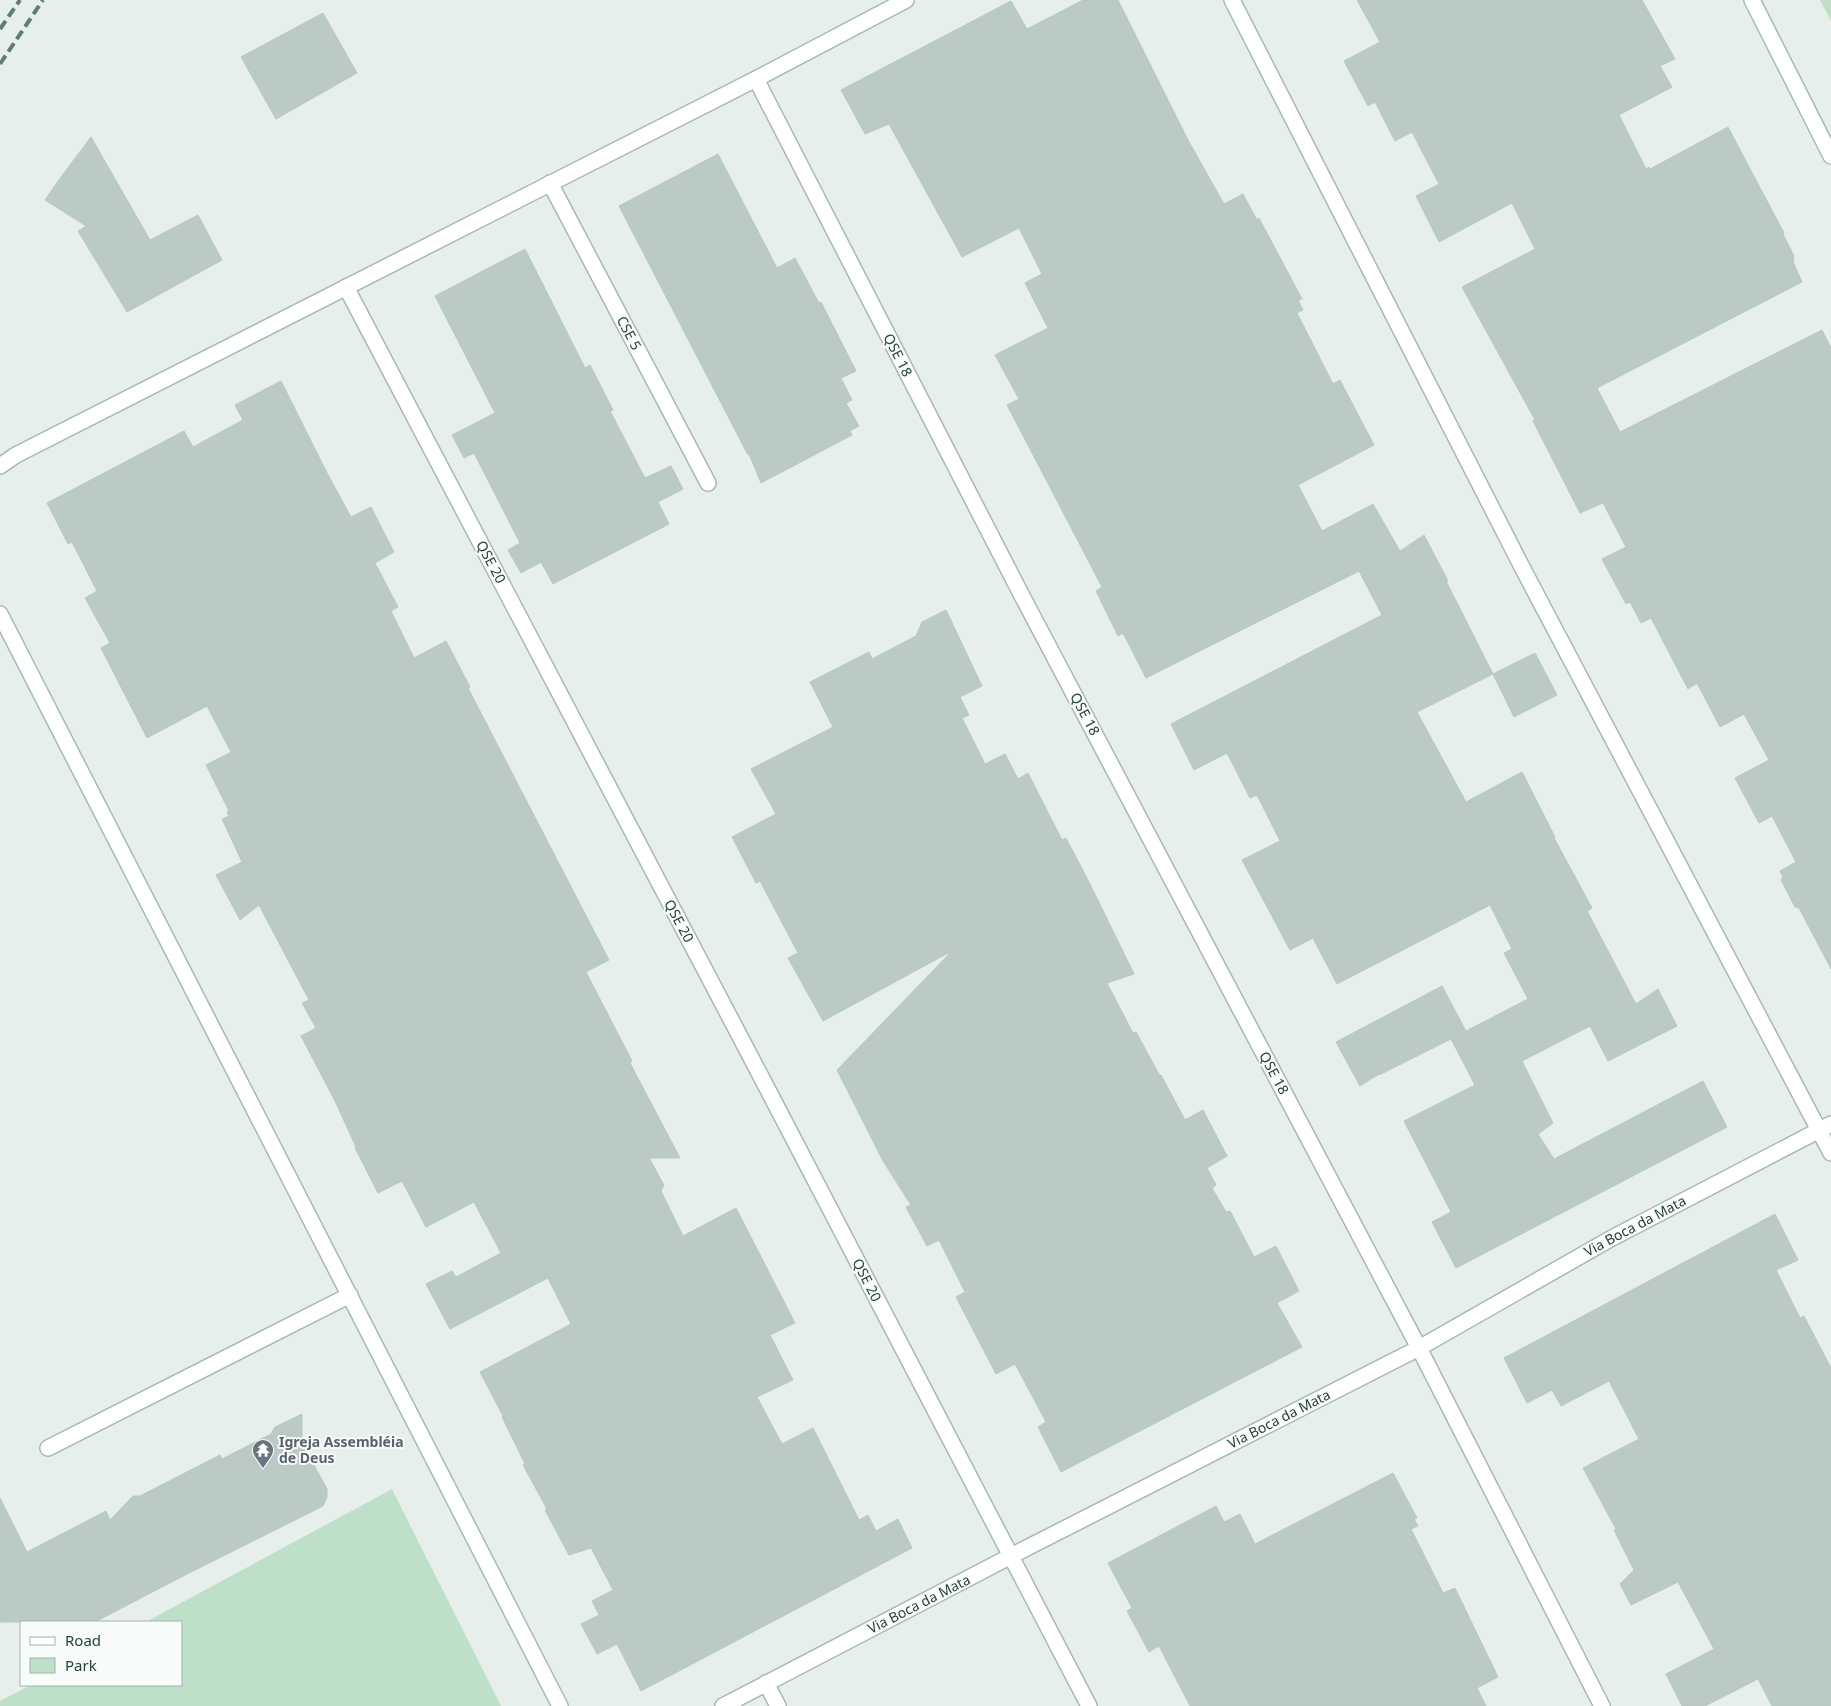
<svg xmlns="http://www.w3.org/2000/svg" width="1831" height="1706" viewBox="0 0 1831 1706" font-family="'Noto Sans',sans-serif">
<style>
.green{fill:#bfe0c8}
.building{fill:#bbcac4;stroke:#b8c9c2}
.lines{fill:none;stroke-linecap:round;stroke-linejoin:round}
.lane-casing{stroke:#a8b8b2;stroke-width:18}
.street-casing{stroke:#a8b8b2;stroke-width:18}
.secondary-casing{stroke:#a4bbb3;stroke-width:18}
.lane{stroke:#fff;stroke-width:15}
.street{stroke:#fff;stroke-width:15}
.secondary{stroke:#fff;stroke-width:15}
.rail{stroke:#5f7d75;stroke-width:4;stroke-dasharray:10 5;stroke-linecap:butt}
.labels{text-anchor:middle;stroke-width:4;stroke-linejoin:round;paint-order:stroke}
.street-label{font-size:14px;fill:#24423a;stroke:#f7fbf9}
.worship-label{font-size:14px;font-weight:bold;fill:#5b616d;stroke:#f7fbf9;text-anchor:start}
</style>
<rect width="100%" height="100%" fill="#e6efeb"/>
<g class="green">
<polygon points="1820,0 1831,0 1831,21"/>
<polygon points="392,1489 501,1706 0,1706 0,1701 31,1685 181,1685 181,1622 146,1622"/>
</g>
<g class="building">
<polygon points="1083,0 1118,0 1188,140 1224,204 1243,194 1257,220 1259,218 1302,299 1298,300 1303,310 1297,313 1333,384 1340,380 1374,445 1298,485 1322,531 1373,504 1400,551 1424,535 1448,581 1446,581 1493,674 1417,712 1466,802 1522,772 1555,837 1554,838 1592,908 1587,911 1636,1004 1658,989 1677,1026 1608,1061 1590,1026 1522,1061 1553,1123 1538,1134 1554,1159 1703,1081 1727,1127 1456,1268 1432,1222 1451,1212 1404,1121 1475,1085 1451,1039 1379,1075 1379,1074 1360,1086 1336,1042 1442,986 1466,1031 1528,999 1504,953 1512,949 1490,905 1337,984 1313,938 1290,950 1242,860 1280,841 1257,795 1250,798 1227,753 1194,770 1171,724 1382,615 1359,571 1146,678 1123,633 1118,636 1096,591 1102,587 1007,405 1019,399 995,355 1048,328 1025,283 1042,274 1019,228 962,257 889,124 865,134 841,90 1011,1 1027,29"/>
<polygon points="1357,0 1642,0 1675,59 1660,66 1672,87 1619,115 1646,169 1649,167 1650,169 1728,127 1784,233 1783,234 1794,256 1793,262 1802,282 1597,388 1620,432 1822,330 1831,348 1831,969 1799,908 1795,907 1781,880 1783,877 1780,871 1796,862 1772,816 1759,823 1735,778 1769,760 1744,714 1720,727 1697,683 1688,689 1651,618 1641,623 1630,602 1626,604 1602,559 1626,547 1603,503 1580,513 1533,421 1535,420 1462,287 1535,249 1512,203 1439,242 1416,196 1439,184 1412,132 1395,141 1375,102 1368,106 1344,61 1380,42"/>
<polygon points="323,13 357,73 276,119 241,57"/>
<polygon points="91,137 150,240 198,215 222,260 127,312 78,231 86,226 45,200 58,181"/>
<polygon points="718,154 777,268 795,258 819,303 821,302 856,371 841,378 852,400 846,403 859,426 850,431 852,435 761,483 749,454 748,455 619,206"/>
<polygon points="525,249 585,368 590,365 613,410 610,411 645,478 671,466 683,489 658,502 669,524 553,584 541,562 521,573 508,550 520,543 474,453 464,458 452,435 495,413 435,296"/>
<polygon points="281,381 327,473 351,517 371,507 394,552 375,563 398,607 391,611 414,658 446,641 470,687 468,688 609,960 586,972 632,1061 630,1063 680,1158 649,1158 664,1185 661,1191 683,1236 736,1208 795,1323 770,1335 793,1380 757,1397 782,1444 813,1428 859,1520 868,1515 876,1531 898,1519 912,1548 641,1691 617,1644 597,1654 581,1624 599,1615 592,1601 613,1590 591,1548 569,1555 545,1510 547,1509 523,1465 525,1464 502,1417 503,1416 480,1372 571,1324 548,1278 450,1329 426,1284 452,1271 456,1277 501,1253 474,1202 426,1227 402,1181 378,1193 355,1148 356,1147 335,1101 301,1036 316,1028 302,1003 309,1000 259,905 240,920 216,875 242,862 222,819 229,816 227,812 229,811 206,765 231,752 207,706 147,738 101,648 110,643 85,598 97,591 72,542 68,544 47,503 184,431 193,447 243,420 235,405"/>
<polygon points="946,610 982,686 960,697 969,715 962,718 985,764 1005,754 1018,779 1028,773 1062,840 1066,838 1090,884 1134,974 1107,983 1133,1033 1136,1032 1160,1076 1161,1075 1185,1120 1203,1110 1227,1156 1207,1168 1216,1185 1212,1188 1226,1212 1230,1211 1254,1257 1276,1246 1299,1291 1277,1303 1302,1347 1061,1472 1038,1427 1046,1422 1015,1364 996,1374 956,1297 965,1292 939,1240 927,1246 906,1207 911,1205 883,1161 837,1070 952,951 823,1021 788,958 798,953 760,881 756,883 732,837 776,814 751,769 833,727 810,682 869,652 872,659 916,636 922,622"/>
<polygon points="1535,653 1557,695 1514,717 1493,674"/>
<polygon points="1775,1214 1798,1260 1776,1270 1800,1318 1804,1316 1831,1368 1831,1706 1772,1706 1758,1679 1705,1706 1682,1706 1666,1674 1714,1649 1678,1582 1631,1605 1620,1584 1634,1570 1614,1530 1616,1529 1583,1468 1639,1439 1609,1381 1561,1406 1552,1390 1527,1403 1504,1358"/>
<polygon points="302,1414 302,1443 327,1489 327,1497 323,1506 185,1575 95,1622 0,1622 0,1498 27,1552 106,1511 110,1520 133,1496 140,1496 220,1455 222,1459 271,1434 275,1427"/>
<polygon points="1393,1473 1417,1518 1414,1519 1418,1526 1411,1529 1443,1593 1455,1588 1498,1677 1477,1688 1486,1706 1190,1706 1159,1646 1149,1652 1127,1611 1132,1608 1108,1563 1216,1506 1224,1522 1240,1514 1255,1544"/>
</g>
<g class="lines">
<g class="lane-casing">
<polyline id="lane" points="48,1448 350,1295"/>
</g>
<g class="street-casing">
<g id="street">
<polyline points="1232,0 1523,569 1831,1153"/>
<polyline points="756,79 1021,594 1419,1348 1602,1706"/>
<polyline points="550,183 708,483"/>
<polyline points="346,287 767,1088 1089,1706"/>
<polyline points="766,1683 778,1706"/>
</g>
</g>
<g class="secondary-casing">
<g id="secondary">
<polyline points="1752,0 1831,156"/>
<polyline points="0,466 16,455 756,79 906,0"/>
<polyline points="0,614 560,1706"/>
<polyline points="723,1706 1011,1556 1419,1348 1612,1238 1831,1124"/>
</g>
</g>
<use href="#lane" class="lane"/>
<use href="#street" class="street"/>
<use href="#secondary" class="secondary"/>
<g class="rail">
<polyline points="0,29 20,0"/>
<polyline points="0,64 43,0"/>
</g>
</g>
<defs>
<g id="temple-pin" transform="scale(1.125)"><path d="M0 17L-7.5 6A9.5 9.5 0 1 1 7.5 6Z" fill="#6b7280" stroke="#f7fbf9"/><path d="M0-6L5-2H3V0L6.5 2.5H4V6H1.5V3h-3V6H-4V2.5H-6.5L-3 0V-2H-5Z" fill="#fff"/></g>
</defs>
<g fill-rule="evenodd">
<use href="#temple-pin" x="263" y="1450"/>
</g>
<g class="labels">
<g class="street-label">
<text transform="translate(629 333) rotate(62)" y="5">CSE 5</text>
<text transform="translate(898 355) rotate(63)" y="5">QSE 18</text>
<text transform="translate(491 562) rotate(62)" y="5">QSE 20</text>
<text transform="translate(1085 714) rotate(62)" y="5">QSE 18</text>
<text transform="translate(679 921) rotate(62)" y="5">QSE 20</text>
<text transform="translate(1274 1073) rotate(62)" y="5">QSE 18</text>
<text transform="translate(1635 1226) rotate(-28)" y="5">Via Boca da Mata</text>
<text transform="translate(867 1280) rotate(63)" y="5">QSE 20</text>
<text transform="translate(1279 1419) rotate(-27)" y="5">Via Boca da Mata</text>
<text transform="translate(919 1604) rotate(-27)" y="5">Via Boca da Mata</text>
</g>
<g class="worship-label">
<text x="279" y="1447">Igreja Assembléia<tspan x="279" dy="16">de Deus</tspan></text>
</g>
</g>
<rect x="20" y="1621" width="162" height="65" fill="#f7fbf9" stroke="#a3b1ad"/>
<rect x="30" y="1637" width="25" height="8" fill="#ffffff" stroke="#a3b1ad"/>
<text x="65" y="1646" font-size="15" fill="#24423a">Road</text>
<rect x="30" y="1658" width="25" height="15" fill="#bfe0c8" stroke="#a3b1ad"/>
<text x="65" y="1671" font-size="15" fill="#24423a">Park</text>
</svg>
